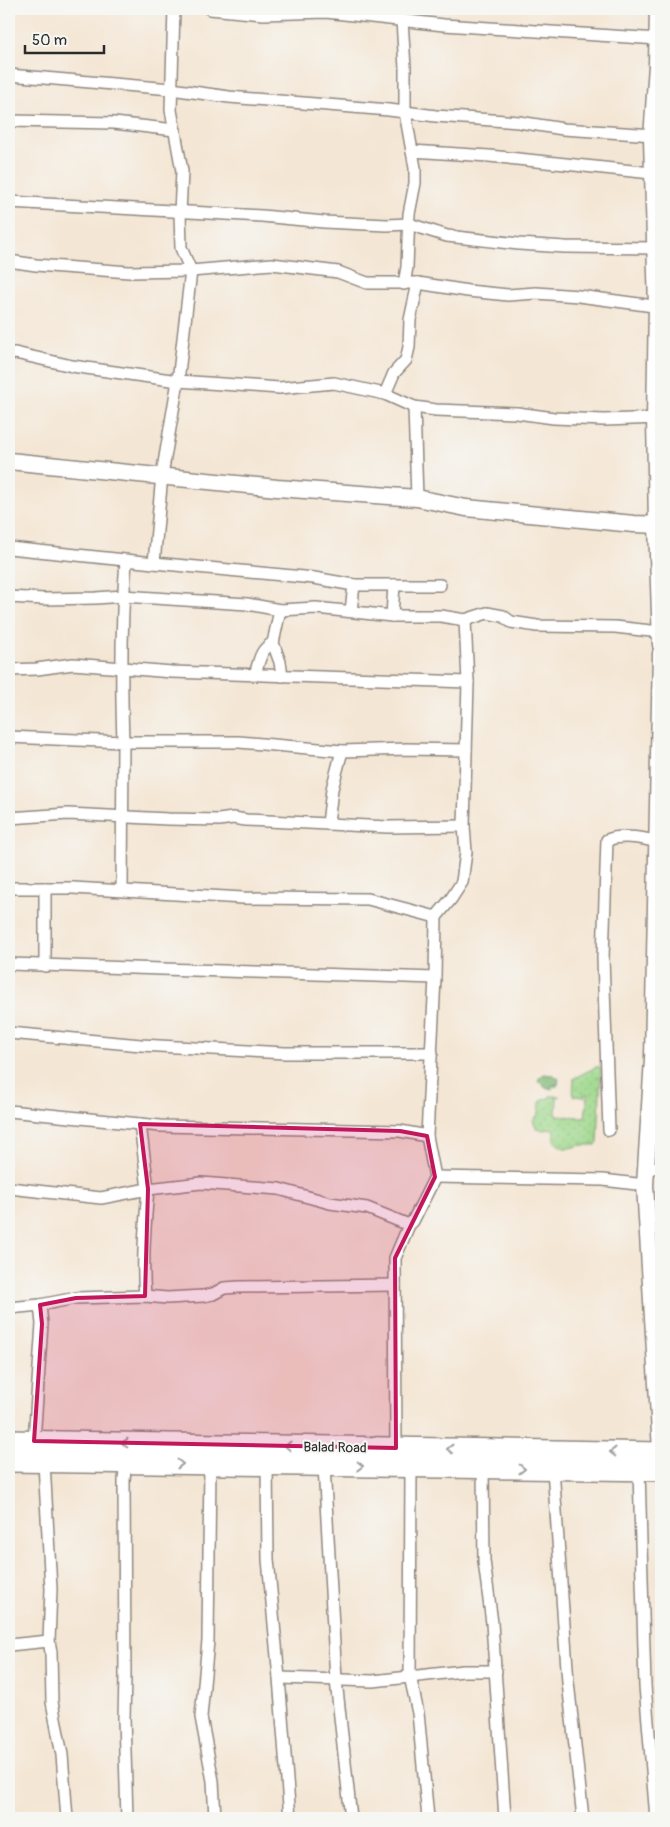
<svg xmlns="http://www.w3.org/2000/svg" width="670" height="1827" viewBox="0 0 670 1827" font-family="Pangolin,sans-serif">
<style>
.grass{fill:url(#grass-dots);stroke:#64815a}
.forest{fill:url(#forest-crowns);stroke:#547250}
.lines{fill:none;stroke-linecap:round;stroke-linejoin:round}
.street-casing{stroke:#908880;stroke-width:14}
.secondary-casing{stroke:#908880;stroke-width:19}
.highway-casing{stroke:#908880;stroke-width:24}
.street{stroke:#fff;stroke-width:11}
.secondary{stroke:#fff;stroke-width:16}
.highway{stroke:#fff;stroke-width:21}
.oneway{stroke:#a0a0a0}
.marked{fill:#c2185b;fill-opacity:0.2;stroke:#c2185b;stroke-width:4;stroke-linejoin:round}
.labels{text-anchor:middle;stroke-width:4;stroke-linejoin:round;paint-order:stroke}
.street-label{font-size:14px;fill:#2b2b2b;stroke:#f6f6f2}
</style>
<defs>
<pattern id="grass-dots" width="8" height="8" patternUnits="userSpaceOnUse" patternTransform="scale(1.25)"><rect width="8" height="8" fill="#9dd78a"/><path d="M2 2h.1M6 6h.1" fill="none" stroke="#87b977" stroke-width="1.8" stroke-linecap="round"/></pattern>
<pattern id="forest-crowns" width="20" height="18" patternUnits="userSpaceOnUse" patternTransform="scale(1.25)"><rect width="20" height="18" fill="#7eb876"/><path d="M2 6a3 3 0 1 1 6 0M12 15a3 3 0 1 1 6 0" fill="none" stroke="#679661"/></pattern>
</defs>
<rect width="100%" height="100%" fill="#f6f6f2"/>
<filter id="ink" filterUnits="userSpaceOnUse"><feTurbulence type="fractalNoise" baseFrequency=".02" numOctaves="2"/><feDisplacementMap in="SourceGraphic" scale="10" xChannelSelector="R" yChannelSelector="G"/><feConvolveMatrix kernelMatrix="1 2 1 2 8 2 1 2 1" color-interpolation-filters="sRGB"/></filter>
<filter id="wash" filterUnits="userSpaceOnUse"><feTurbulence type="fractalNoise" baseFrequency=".0096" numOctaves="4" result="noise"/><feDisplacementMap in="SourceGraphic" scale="20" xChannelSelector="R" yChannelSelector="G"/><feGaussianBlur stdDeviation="1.12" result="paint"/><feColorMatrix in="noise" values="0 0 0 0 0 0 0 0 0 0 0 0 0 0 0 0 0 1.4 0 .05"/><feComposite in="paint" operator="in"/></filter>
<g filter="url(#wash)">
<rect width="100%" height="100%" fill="#f4e6d4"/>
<path class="grass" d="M596,1067H600L601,1070L598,1142L596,1145C592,1145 588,1145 584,1145C571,1145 566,1155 554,1140V1132L552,1128L546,1130L537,1129L533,1121L539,1113L540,1102L543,1099L549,1098L550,1096H560L557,1097L556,1116L585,1117L588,1094H585V1097L573,1096L574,1078Z"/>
<polygon class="forest" points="544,1074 553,1075 559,1079 558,1085 556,1087 552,1085 552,1089 544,1087 543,1084 538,1082 539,1078"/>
</g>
<g filter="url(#ink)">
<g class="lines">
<g class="street-casing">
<g id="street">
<polyline points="210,9 263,14 326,12 444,25 658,39"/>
<polyline points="402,20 405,68 405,112 415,168 415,183 409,214 407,267 404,284"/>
<polyline points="9,75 171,89 229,97 389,110 436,116 519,122 563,129 654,135"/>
<polyline points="9,121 114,123 175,130"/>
<polyline points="412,151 489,156 661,174"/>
<polyline points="9,202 262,216 324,222 387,225 409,224 447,236 519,244 565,247 655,248"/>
<polyline points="9,261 36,265 129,272 191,271 272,264 338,272 367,283 418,283 468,291 508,295 536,293 579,296 661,307"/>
<polyline points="9,354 15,353 72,366 178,381 279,388 334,383 385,394"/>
<polyline points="414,407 436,410 517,413 554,418 604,420 661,418"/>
<polyline points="417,498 414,407 385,394 394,373 406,360 409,347 410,320 418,283"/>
<polyline points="9,548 154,563 162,475 178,381 191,271 181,248 180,213 182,171 171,110 174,9"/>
<path d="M126,561C121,621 121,681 123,742H239L342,751L407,749L466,750"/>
<polyline points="154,563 314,578 354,585"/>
<polyline points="394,585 440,585"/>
<polyline points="9,597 44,599 96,598 123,596 247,604 280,610 316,608 392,616 441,616 465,620 487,613 503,616 511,622 537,626 615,627 660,632"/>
<polyline points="351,611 354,585 394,585 392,616"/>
<polyline points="273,643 280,662 282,676"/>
<polyline points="9,670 37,669 73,664 172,672 468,682"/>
<path d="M255,675C259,662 260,649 273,643L280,610"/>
<polyline points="9,737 123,742 122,890"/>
<polyline points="9,818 68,814 168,819 219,820 233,818 246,820 388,827 464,826"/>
<polyline points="328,824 332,789 342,751"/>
<polyline points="9,888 73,888 243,898 368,899 436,917"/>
<polyline points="45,888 45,966"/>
<polyline points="9,964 435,978"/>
<polyline points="9,1033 141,1045 285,1053 432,1053"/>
<polyline points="9,1111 160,1126 400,1131 427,1136"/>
<path d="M609,1130L603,958L607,840C622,834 648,838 661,844"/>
<polyline points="647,1167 661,1168"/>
<polyline points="435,1177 603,1180 645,1185"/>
<polyline points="9,1188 101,1198 148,1189 140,1124"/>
<path d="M145,1296C142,1260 145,1225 148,1189L201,1183L279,1189L330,1203L367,1208L409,1225"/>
<polyline points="9,1308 40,1305 76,1298 145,1296 167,1298 203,1296 213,1294 224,1288 239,1287 395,1285"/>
<polyline points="34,1441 42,1324 40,1305"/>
<polyline points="396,1448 395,1258 409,1225 413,1221 435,1177 427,1136 435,978 436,917 451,899 462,882 466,852 464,826 468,682 465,620"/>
<polyline points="44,1463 51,1589 49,1641 51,1652 52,1702 62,1755 67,1818"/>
<polyline points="126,1464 124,1479 125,1677 124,1718 127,1818"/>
<polyline points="210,1465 208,1641 201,1717 213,1781 215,1818"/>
<polyline points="267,1465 268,1559 279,1678 290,1818"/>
<polyline points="324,1466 336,1680 351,1818"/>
<polyline points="411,1467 410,1676 418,1713 428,1818"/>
<polyline points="483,1468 484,1561 492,1623 505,1818"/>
<polyline points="553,1469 568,1682 583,1818"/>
<polyline points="639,1470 645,1686 656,1818"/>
<polyline points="9,1645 49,1641"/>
<polyline points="279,1678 373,1681 463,1671 496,1671"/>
</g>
</g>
<g class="secondary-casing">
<g id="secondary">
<polyline points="658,9 657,65 652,139 657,306 655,419 657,524 661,645"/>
<polyline points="9,461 277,488 417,498 466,508 634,524 661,525"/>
<polyline points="661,653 653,1059 645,1185 661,1450"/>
</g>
</g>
<g class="highway-casing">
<g id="highway">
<polyline points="9,1441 661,1453"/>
<polyline points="9,1461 661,1470"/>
</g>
</g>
<use href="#street" class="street"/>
<use href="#secondary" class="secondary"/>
<use href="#highway" class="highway"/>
</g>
<defs><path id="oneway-chevron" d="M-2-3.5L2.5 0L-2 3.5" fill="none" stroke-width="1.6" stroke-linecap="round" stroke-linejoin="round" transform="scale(1.25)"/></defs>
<g class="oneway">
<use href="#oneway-chevron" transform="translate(125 1443) rotate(-179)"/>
<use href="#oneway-chevron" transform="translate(288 1446) rotate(-179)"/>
<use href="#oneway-chevron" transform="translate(450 1449) rotate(-179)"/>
<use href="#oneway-chevron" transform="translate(613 1452) rotate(-179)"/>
<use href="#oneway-chevron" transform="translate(180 1464) rotate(1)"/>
<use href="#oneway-chevron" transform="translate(360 1466) rotate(1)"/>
<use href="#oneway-chevron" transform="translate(522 1469) rotate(1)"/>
</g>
</g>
<path class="marked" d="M140,1124L400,1131L427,1136L435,1177L395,1258L396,1448L34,1441L42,1324L40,1305L76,1298L145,1296L148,1189Z"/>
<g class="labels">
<g class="street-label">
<text transform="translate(335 1447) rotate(1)" y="5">Balad Road</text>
</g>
</g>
<rect width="670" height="1827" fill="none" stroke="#f6f6f2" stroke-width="30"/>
<path d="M25 45v8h79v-8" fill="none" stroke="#2b2b2b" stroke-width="2.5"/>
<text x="32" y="45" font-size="15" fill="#2b2b2b" stroke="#f6f6f2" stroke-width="4" paint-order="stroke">50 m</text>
</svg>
